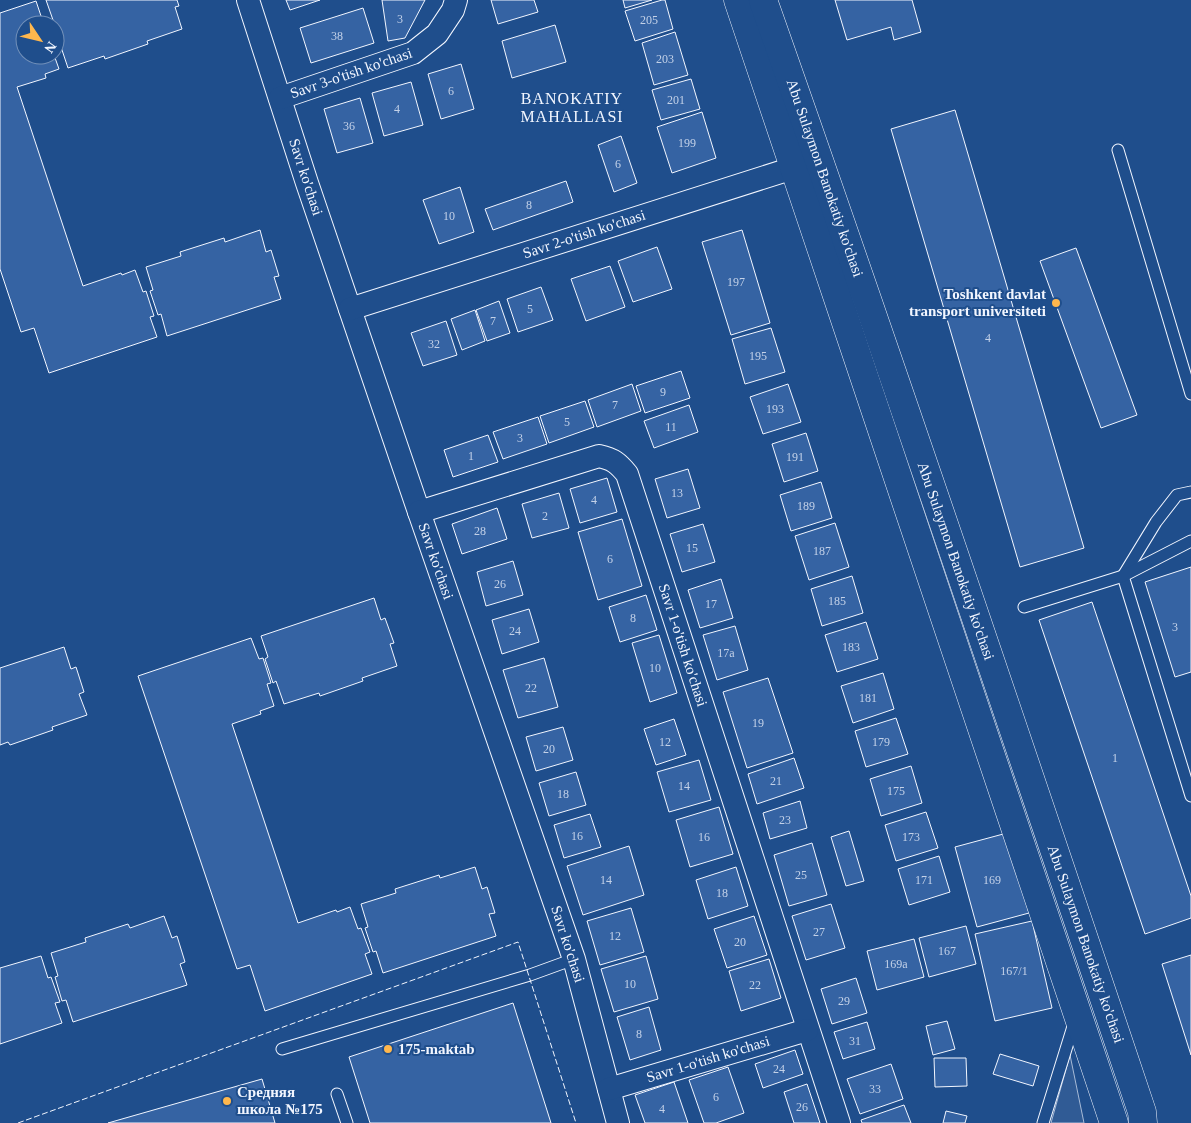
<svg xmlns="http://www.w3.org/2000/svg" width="1191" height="1123" viewBox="0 0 1191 1123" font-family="Georgia,serif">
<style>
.built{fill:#305b95;stroke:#a8bbd7}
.building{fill:#3563a3;stroke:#f2f6ff}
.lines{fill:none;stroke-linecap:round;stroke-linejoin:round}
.service-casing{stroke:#f2f6ff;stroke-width:13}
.minor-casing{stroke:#f2f6ff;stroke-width:24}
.secondary-casing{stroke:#f2f6ff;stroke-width:29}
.service{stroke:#1f4e8c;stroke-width:11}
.minor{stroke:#1f4e8c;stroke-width:22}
.secondary{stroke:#1f4e8c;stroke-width:28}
.fence{stroke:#f2f6ff;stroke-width:1;stroke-dasharray:6 2.5;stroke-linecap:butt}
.poi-dot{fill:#ffb74d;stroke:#1f4e8c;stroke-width:2}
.labels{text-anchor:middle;stroke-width:4;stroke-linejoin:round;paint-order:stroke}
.number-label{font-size:12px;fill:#c3d1e8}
.street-label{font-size:15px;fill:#f2f6ff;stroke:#1f4e8c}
.poi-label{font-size:15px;font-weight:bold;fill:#f2f6ff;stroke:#1f4e8c;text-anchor:start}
.neighbourhood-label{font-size:16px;letter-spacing:1px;fill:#f2f6ff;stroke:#1f4e8c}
</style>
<rect width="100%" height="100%" fill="#1f4e8c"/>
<polygon class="built" points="1070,1055 1084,1123 1051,1123"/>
<g class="building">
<polygon points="46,0 177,0 179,6 175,7 182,29 147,41 148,44 105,59 104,56 68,68 60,44 57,46 55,39 55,25 51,25 49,21 53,20"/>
<polygon points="286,0 320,0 290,10"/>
<polygon points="382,0 425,0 405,38 388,41"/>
<polygon points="491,0 534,0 538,12 498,24"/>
<polygon points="623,0 652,0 625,8"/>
<polygon points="662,0 665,0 673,29 635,41 625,11"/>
<polygon points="835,0 912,0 921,32 894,40 891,27 847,40"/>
<polygon points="36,1 43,22 47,21 48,25 25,25 25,55 54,55 59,69 45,74 46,78 17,87 83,286 121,273 122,275 135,270 143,292 146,291 154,316 150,317 157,337 49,373 34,328 21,332 0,269 0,13"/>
<polygon points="363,8 374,43 311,63 300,28"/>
<polygon points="555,25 566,62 512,78 502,41"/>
<polygon points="675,32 688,75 654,85 642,43"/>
<polygon points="461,64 474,109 441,119 428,74"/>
<polygon points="691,79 700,109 661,120 652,90"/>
<polygon points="411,82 423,125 384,136 372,93"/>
<polygon points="360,98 373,143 337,153 324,109"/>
<polygon points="955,110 1084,548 1020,567 891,129"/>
<polygon points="702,112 716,158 672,173 657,127"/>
<polygon points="621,136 637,183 614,192 598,145"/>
<polygon points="566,181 573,202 493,230 485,209"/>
<polygon points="460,187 474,232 439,244 423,200"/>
<polygon points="260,230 266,252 271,250 279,276 274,277 281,299 167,336 161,314 158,315 150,291 153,290 146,267 181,256 180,252 224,238 225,242"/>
<polygon points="742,230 770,323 731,335 702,242"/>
<polygon points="657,247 672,289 633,302 618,261"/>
<polygon points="1076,248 1137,415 1101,428 1040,261"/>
<polygon points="610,266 625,307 586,321 571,279"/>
<polygon points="541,287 553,320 518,332 507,299"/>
<polygon points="499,301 510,333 487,341 476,310"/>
<polygon points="475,310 485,341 462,350 451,319"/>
<polygon points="446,321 457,355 423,366 411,333"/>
<polygon points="771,328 785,372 745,384 732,339"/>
<polygon points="681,371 690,398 645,413 636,386"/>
<polygon points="632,384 641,411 597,427 588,400"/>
<polygon points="788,384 801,422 763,434 750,397"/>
<polygon points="585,401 594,427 549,443 540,416"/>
<polygon points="689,405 698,432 654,448 644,421"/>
<polygon points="538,417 547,444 503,459 493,432"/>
<polygon points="806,433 818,471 784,482 772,444"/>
<polygon points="488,435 498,462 453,477 444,450"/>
<polygon points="688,469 700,508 667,518 655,479"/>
<polygon points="607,478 617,512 580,523 570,489"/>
<polygon points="821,482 832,518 791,531 780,495"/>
<polygon points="559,493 569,528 532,538 522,504"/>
<polygon points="497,508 507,539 462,554 452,524"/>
<polygon points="622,519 642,586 598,600 578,532"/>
<polygon points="835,523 849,567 809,580 795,536"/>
<polygon points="703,524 715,562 682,572 670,534"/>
<polygon points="513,561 523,595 486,606 477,572"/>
<polygon points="1191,567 1191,672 1175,677 1145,582"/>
<polygon points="852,576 863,613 822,626 811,589"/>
<polygon points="721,579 733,618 700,628 688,590"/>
<polygon points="646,595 657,630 620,642 609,607"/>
<polygon points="374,598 381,620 385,618 394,643 390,644 397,666 362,678 363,681 320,696 319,693 284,704 276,681 273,683 265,659 268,657 261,636"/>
<polygon points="1092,602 1191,896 1191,918 1145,934 1039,620"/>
<polygon points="529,609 539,642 502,654 492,620"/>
<polygon points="866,622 878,659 837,672 825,635"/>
<polygon points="735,626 748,670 717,680 703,635"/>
<polygon points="659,635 677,693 650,702 632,643"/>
<polygon points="251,638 259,659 263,658 271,683 267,684 274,706 260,711 261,714 232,724 298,923 336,910 337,912 350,907 358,929 361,928 370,952 365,954 372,974 265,1011 250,965 237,969 138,676"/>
<polygon points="64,647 71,669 76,667 84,692 79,694 87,715 52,727 53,730 10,745 8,742 0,745 0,668"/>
<polygon points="544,658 558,707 518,718 503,670"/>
<polygon points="883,673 894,709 853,723 841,686"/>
<polygon points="768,678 793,753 747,768 723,692"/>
<polygon points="896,718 908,754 866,767 855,731"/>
<polygon points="674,719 686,755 656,765 644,729"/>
<polygon points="563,727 573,760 536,771 526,737"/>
<polygon points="794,758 804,788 757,804 748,774"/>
<polygon points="699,760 711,800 669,812 657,772"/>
<polygon points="911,766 922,803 881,816 870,779"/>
<polygon points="576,772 586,805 549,816 539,783"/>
<polygon points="800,801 807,828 770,839 763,813"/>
<polygon points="719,807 733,854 690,867 676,820"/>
<polygon points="926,812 938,848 896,861 885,825"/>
<polygon points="590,814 601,847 564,858 554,825"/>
<polygon points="849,831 864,881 846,886 831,837"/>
<polygon points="1007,833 1029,913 977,927 955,847"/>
<polygon points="812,843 827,895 789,906 774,855"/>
<polygon points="629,846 644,895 583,915 567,866"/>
<polygon points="939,856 950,892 909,905 898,869"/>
<polygon points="475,867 482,889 487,887 495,913 489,914 496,936 383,973 376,951 373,952 365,928 368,927 361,904 396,893 395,889 439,875 440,878"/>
<polygon points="736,867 748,906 708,919 696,880"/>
<polygon points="831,904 845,948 806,960 792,916"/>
<polygon points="631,908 644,952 600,965 587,921"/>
<polygon points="164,916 172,938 177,936 185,962 180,964 187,985 73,1022 66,1000 62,1001 55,977 58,976 51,953 86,942 85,938 128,924 130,928"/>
<polygon points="754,916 767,955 727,968 714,929"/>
<polygon points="1032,921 1052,1008 995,1021 975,934"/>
<polygon points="966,926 976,964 929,977 919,938"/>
<polygon points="914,939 924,977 877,990 867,951"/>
<polygon points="1191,955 1191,1055 1162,964"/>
<polygon points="41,956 48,978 51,977 60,1002 55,1003 62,1023 0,1044 0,968"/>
<polygon points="646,956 658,999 614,1012 601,969"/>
<polygon points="769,959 781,998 741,1011 729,971"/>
<polygon points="856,978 867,1013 832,1024 821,989"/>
<polygon points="513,1003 551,1123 370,1123 349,1057"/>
<polygon points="649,1007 661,1050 630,1060 617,1017"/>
<polygon points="947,1021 955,1049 933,1055 926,1026"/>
<polygon points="867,1022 875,1049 843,1059 834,1032"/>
<polygon points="795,1050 803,1074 763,1088 755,1064"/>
<polygon points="1000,1054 1039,1066 1033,1086 993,1074"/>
<polygon points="934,1058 966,1058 967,1086 935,1087"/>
<polygon points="891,1064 903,1099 860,1114 847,1079"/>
<polygon points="728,1067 744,1113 716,1123 704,1123 689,1080"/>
<polygon points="262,1079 275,1123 108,1123"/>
<polygon points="674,1082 688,1123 645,1123 635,1095"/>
<polygon points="807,1084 820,1123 794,1123 784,1092"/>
<polygon points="904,1105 911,1123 862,1123 861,1120"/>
<polygon points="946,1111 967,1116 965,1123 943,1123"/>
</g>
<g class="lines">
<g class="service-casing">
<g id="service">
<polyline points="1118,150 1191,394"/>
<polyline points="1191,492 1177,495 1156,522 1123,576 1191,796"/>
<polyline points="1024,607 1123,576 1191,541"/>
<polyline points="282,1049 530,975 574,959"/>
<polyline points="337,1094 347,1123"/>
<polyline points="1043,1123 1075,1020"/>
</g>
</g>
<g class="minor-casing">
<g id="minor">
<polyline points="248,0 307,183 419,512 574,959 618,1123"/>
<polyline points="280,98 413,53 437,34 453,10 456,0"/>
<polyline points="350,309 809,163"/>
<path d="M419,512L599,456C613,459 618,463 627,474L839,1123"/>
<polyline points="609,1089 807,1030"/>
</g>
</g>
<g class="secondary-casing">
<g id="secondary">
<polyline points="738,0 1114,1123"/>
<path d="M763,0C893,369 1018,741 1142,1112L1143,1123"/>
</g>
</g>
<use href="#service" class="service"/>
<use href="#minor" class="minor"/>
<use href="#secondary" class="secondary"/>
<polyline class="fence" points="18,1123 518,942 576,1123"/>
</g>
<g class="poi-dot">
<circle cx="1056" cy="303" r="5"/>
<circle cx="388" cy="1049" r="5"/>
<circle cx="227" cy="1101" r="5"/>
</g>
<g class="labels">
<g class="number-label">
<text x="400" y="23">3</text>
<text x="649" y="24">205</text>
<text x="337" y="40">38</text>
<text x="665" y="63">203</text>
<text x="451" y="95">6</text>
<text x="676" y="104">201</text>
<text x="397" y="113">4</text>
<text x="349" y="130">36</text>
<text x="687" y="147">199</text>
<text x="618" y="168">6</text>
<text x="529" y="209">8</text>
<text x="449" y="220">10</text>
<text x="736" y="286">197</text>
<text x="530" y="313">5</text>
<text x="493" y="325">7</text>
<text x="988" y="342">4</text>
<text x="434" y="348">32</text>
<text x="758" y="360">195</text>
<text x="663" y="396">9</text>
<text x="615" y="409">7</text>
<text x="775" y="413">193</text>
<text x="567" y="426">5</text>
<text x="671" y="431">11</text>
<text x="520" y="442">3</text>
<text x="471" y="460">1</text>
<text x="795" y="461">191</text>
<text x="677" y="497">13</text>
<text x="594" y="504">4</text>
<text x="806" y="510">189</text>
<text x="545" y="520">2</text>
<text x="480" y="535">28</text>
<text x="692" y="552">15</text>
<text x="822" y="555">187</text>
<text x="610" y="563">6</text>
<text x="500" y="588">26</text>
<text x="837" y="605">185</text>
<text x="711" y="608">17</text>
<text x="633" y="622">8</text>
<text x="1175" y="631">3</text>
<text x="515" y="635">24</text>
<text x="851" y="651">183</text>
<text x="726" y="657">17a</text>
<text x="655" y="672">10</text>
<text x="531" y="692">22</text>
<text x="868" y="702">181</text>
<text x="758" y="727">19</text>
<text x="665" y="746">12</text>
<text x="881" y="746">179</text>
<text x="549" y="753">20</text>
<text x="1115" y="762">1</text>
<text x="776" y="785">21</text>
<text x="684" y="790">14</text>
<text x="896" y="795">175</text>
<text x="563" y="798">18</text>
<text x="785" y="824">23</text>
<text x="577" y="840">16</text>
<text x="704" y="841">16</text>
<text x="911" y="841">173</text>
<text x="801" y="879">25</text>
<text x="606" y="884">14</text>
<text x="924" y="884">171</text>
<text x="992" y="884">169</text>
<text x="722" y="897">18</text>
<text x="819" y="936">27</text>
<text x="615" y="940">12</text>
<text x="740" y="946">20</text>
<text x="947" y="955">167</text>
<text x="896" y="968">169a</text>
<text x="1014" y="975">167/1</text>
<text x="630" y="988">10</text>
<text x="755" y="989">22</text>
<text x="844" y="1005">29</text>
<text x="639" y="1038">8</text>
<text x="855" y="1045">31</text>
<text x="779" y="1073">24</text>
<text x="875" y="1093">33</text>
<text x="716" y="1101">6</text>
<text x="802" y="1111">26</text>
<text x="662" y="1113">4</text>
</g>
<g class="street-label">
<text transform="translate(351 73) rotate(-19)" y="5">Savr 3-o'tish ko'chasi</text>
<text transform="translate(306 177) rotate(72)" y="5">Savr ko'chasi</text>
<text transform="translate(825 178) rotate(71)" y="5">Abu Sulaymon Banokatiy ko'chasi</text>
<text transform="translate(584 234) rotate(-18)" y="5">Savr 2-o'tish ko'chasi</text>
<text transform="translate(436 561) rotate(71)" y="5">Savr ko'chasi</text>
<text transform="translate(956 561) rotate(71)" y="5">Abu Sulaymon Banokatiy ko'chasi</text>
<text transform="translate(683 645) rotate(72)" y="5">Savr 1-o'tish ko'chasi</text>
<text transform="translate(568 944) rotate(72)" y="5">Savr ko'chasi</text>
<text transform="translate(1086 944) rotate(71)" y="5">Abu Sulaymon Banokatiy ko'chasi</text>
<text transform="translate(708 1059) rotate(-17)" y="5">Savr 1-o'tish ko'chasi</text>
</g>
<g class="poi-label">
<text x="1046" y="299" text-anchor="end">Toshkent davlat<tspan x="1046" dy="17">transport universiteti</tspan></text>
<text x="398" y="1054">175-maktab</text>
<text x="237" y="1097">Средняя<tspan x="237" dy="17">школа №175</tspan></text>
</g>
<g class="neighbourhood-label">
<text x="572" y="104">BANOKATIY<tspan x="572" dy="18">MAHALLASI</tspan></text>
</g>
</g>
<g transform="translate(40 40) rotate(125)"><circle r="24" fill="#1f4e8c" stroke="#7391ba"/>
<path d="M0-4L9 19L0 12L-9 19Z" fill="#ffb74d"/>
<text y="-8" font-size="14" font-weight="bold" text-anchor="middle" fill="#f2f6ff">N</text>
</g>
</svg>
